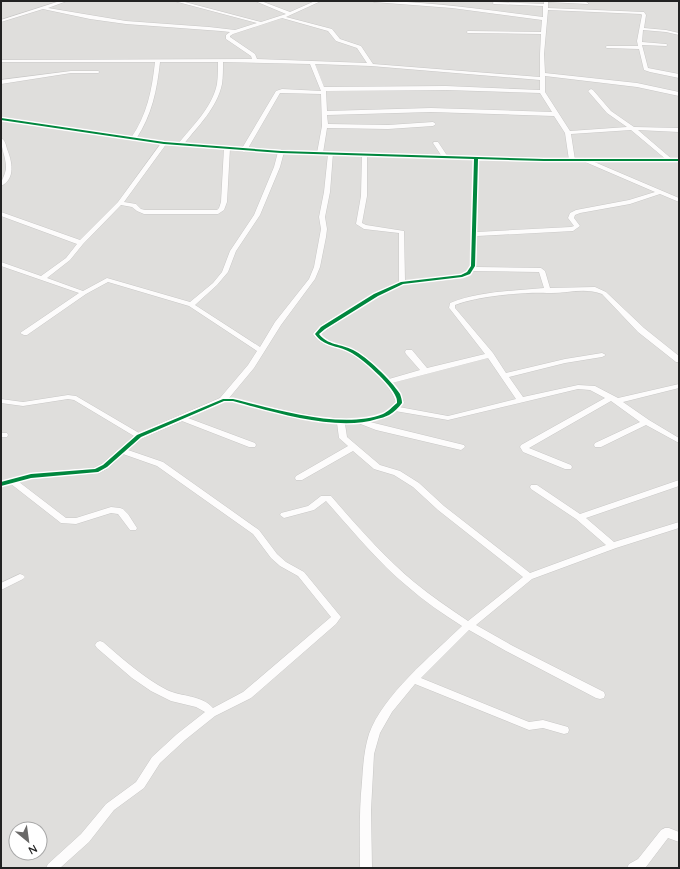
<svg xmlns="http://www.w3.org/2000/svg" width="680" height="869" viewBox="0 0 680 869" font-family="Quicksand,sans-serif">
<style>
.residential{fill:#dfdedc;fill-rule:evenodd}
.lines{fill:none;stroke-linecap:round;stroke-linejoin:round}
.minor-casing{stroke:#c9c8c7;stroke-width:1}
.tertiary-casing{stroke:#c9c8c7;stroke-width:1}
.minor{fill:#fdfcfc;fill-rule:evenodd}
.tertiary{fill:#fdfcfc;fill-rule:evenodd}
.cycleway-casing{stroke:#fff;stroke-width:3}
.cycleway{fill:#00873e;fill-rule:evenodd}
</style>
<rect width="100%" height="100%" fill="#f0eeeb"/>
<path class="residential" d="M1,1H679V868H1ZM16,829H40V853H16Z"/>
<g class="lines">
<g class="minor-casing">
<g id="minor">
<path d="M60,1H67L48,8L126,21L209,27L235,30L257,23L174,1H181L261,22L286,14L255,1H261L290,12L315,1H321L286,17L332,29L340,39L361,46L373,64L540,77V54L541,34L468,33L466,32L468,31L541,32L542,20L452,8L374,2L372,1C429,1 486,10 543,17V6L494,4L492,3L494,2L544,4V1L586,2L588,3V4L548,2V8L644,12L646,15L644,28L666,30L679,33V35L666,32L643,30L642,42L666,44L668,45L666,46L642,45L648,68L679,74V78L650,72L644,70L639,49L607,48L605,47L607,46H638L637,41L642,15L641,14L548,10L544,54L545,73L637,83L679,92V96L637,87L545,76V92L570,131L627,127L607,113L588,91L591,89L593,90L611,111L634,127L679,128V132L638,130L673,160L668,161L631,130L571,134L575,160L572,162L569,160L565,133L554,116L431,112L327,115L328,124L388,125L433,122L436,124L433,126L388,129L327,128L323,153L320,155L317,153L322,126L321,94L282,93H280L247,150L244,152L241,150L276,91L282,89L321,91L310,64L223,62C223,69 223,77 222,84C217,108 198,126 183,145L181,146L178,144C193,125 212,108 217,84C218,76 218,69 218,62H160C157,90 152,115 136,139H132L131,138C147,115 152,90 155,62H1V60L252,59L251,56L226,39V35L230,32L221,31L126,24L90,19L43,9L1,22V20ZM282,18L328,31L336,41L357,48L367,63L257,59L255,54L230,37V36L233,34ZM315,64L371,66L540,80V90L446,86L324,87ZM446,90L540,93L552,112L431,108L327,111L326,91Z"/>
<polygon points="71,71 98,71 100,72 98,73 71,73 1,84 1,80"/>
<path d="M1,138C5,140 6,145 7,149C12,161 16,179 1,186C1,179 6,175 6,167C6,157 1,149 1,138Z"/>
<path d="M162,142L167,143L124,202L136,204L141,209L145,210H217L219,208L221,202L224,148L227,146L230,148L227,202L224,210L218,214H144L137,211L132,207L121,205L83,244L70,260L47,278L83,291L107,278L190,302L213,283L222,272L230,251L254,215L274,167L278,152L283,151L284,152L280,167L260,215L236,251L228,272L217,285L195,305L260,347L275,322L309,279L314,267L321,229L319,217L324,192L328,154L333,153L330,192L325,217L327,229L326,237L320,267L315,279L281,325L254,368L229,398L296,413L321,417L346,419L367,418L384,413L396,402C392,386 363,359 348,352C335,346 322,347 313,334L320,326L374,294L399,282V233L364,229L356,224L361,196L362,154L367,155V196L362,223L366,225L404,231L405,281L461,274L466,272L470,266L474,157L479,158L477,232L571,227L574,226L568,218L570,213L576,210L629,200L655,192L583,161V159L585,158L679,198V202L660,194L630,204L580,213L575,215L574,218L580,226L573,231L477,236L476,267L541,268L545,271L550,288L595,287L606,292L644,328L679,356V362H676L638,332L602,294C584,287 565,294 547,293C523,292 478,296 455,305V308L493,353L506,373L565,359L602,353L606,355L602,357L565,363L509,377L523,397L578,385L595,386L618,398L679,384V388L623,402L649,420L679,438V443L646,425L601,447H595L594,445L595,443L640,422L611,401L529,448L571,465L572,467L571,469H565L523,452L520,447L521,445L605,398L590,390L578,389L448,420L395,411L389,416L370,422L464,445L465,447L461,450L376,430L358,423L345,424L347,437L380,465L400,471L419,483L444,506L530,573L606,545L576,519L531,489L530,487L531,485H537L580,514L679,480V486L586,518L614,542L679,522V528L616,548L532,579L476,625L513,646L604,692L605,695L604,698L600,699L596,698L506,651L469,630L421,678L529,722L543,720L568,727L569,730L568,733L564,734L543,728L529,730L415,684L392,712L380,733L374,754L371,810L372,868H360C360,839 359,811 362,782C363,766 364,750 369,734C383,695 432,655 462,626C443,614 424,601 407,586C377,561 352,530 326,501L314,510L284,518L280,515L281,513L308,506L321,496H331C357,526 383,556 414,582C431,596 449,608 468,621L523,577L438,510L413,487L394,475L374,469L353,451L302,480H296L295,478L296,476L348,446L339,438L337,423L296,418L233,402H224L188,418L255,443L256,445L255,447H249L182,421L142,438L128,450L163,462L259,530L277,554L286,562L304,572L341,617L336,624L251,698L215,716L185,740L160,763L144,788L114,810L89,842L60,868H46L48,864L81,834L106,804L136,782L152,757L177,734L205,712L196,707L171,701L151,691L132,678L97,648L95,645L97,642L100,641L103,642C124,660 144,678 167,690C182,697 202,695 213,708L243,692L331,617L298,576L280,566L271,558L253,534L157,466L123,454L108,468L99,473L31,479L19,482L66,518H76L111,507L120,508L123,509L128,514L137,528L136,530H130L118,514L111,513L76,524L61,523L11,484L1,487V481L31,473L94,468L102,464L134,436L74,400L68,399L23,406L1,403V399L23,402L68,395L76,396L139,433L220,398L248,365L257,351L189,306L108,282L86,294L27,335H24L20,333L79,293L1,266V262L41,276L66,258L77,244L1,216V212L80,240L118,202ZM473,271L539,272L544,288C513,291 479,291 450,303L449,308L450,309L485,354L427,368L412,350H406L405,352L406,354L420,370L389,379C379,369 368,357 355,350C344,344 329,345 321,334L326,330L378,296L403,285L462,278L471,274ZM488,358L516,399L448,416L399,407L404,403L401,395L392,383Z"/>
<polygon points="434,142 438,142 448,157 447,158 443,158 433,143"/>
<polygon points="1,433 7,433 8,435 7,437 1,437"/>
<polygon points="20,574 23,575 25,577 23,579 1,590 1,583"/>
<polygon points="665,828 669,828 679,832 679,842 668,838 646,867 644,868 627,868 629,864 638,859 661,830"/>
</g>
</g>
<g class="tertiary-casing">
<polygon id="tertiary" points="1,117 164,141 281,150 544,158 679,158 679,162 544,162 281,154 164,145 1,121"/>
</g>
<use href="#minor" class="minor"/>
<use href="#tertiary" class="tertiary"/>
<g class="cycleway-casing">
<path id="cycleway" d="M1,118L164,142L281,151L544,159H679V161H544L478,159L475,266L470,274L462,277L403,284L378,296L325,329L319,334C327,345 341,344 353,350C367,357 391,380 400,394C401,397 402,400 402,403C399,407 394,412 389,415C385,417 381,418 377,419C337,432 274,412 233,401H224L141,437L107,467L98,472L31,478L1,486V482L31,474L95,469L103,465L137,435L223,399H233C275,409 342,430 383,414C388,412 393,406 397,403C397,401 397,399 396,397C392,385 361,357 350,352C337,345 324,347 315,334L321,327L374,294L401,282L461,275L467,272L471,266L474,159L281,153L164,144L1,120Z"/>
</g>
<use href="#cycleway" class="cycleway"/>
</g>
<rect width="680" height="869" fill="none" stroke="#222222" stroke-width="4"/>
<g transform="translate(28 841) rotate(151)"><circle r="19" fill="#ffffff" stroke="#a7a7a7"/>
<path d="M0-3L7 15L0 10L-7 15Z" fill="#6a6968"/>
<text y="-6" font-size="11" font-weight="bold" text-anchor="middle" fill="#222222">N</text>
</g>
</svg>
